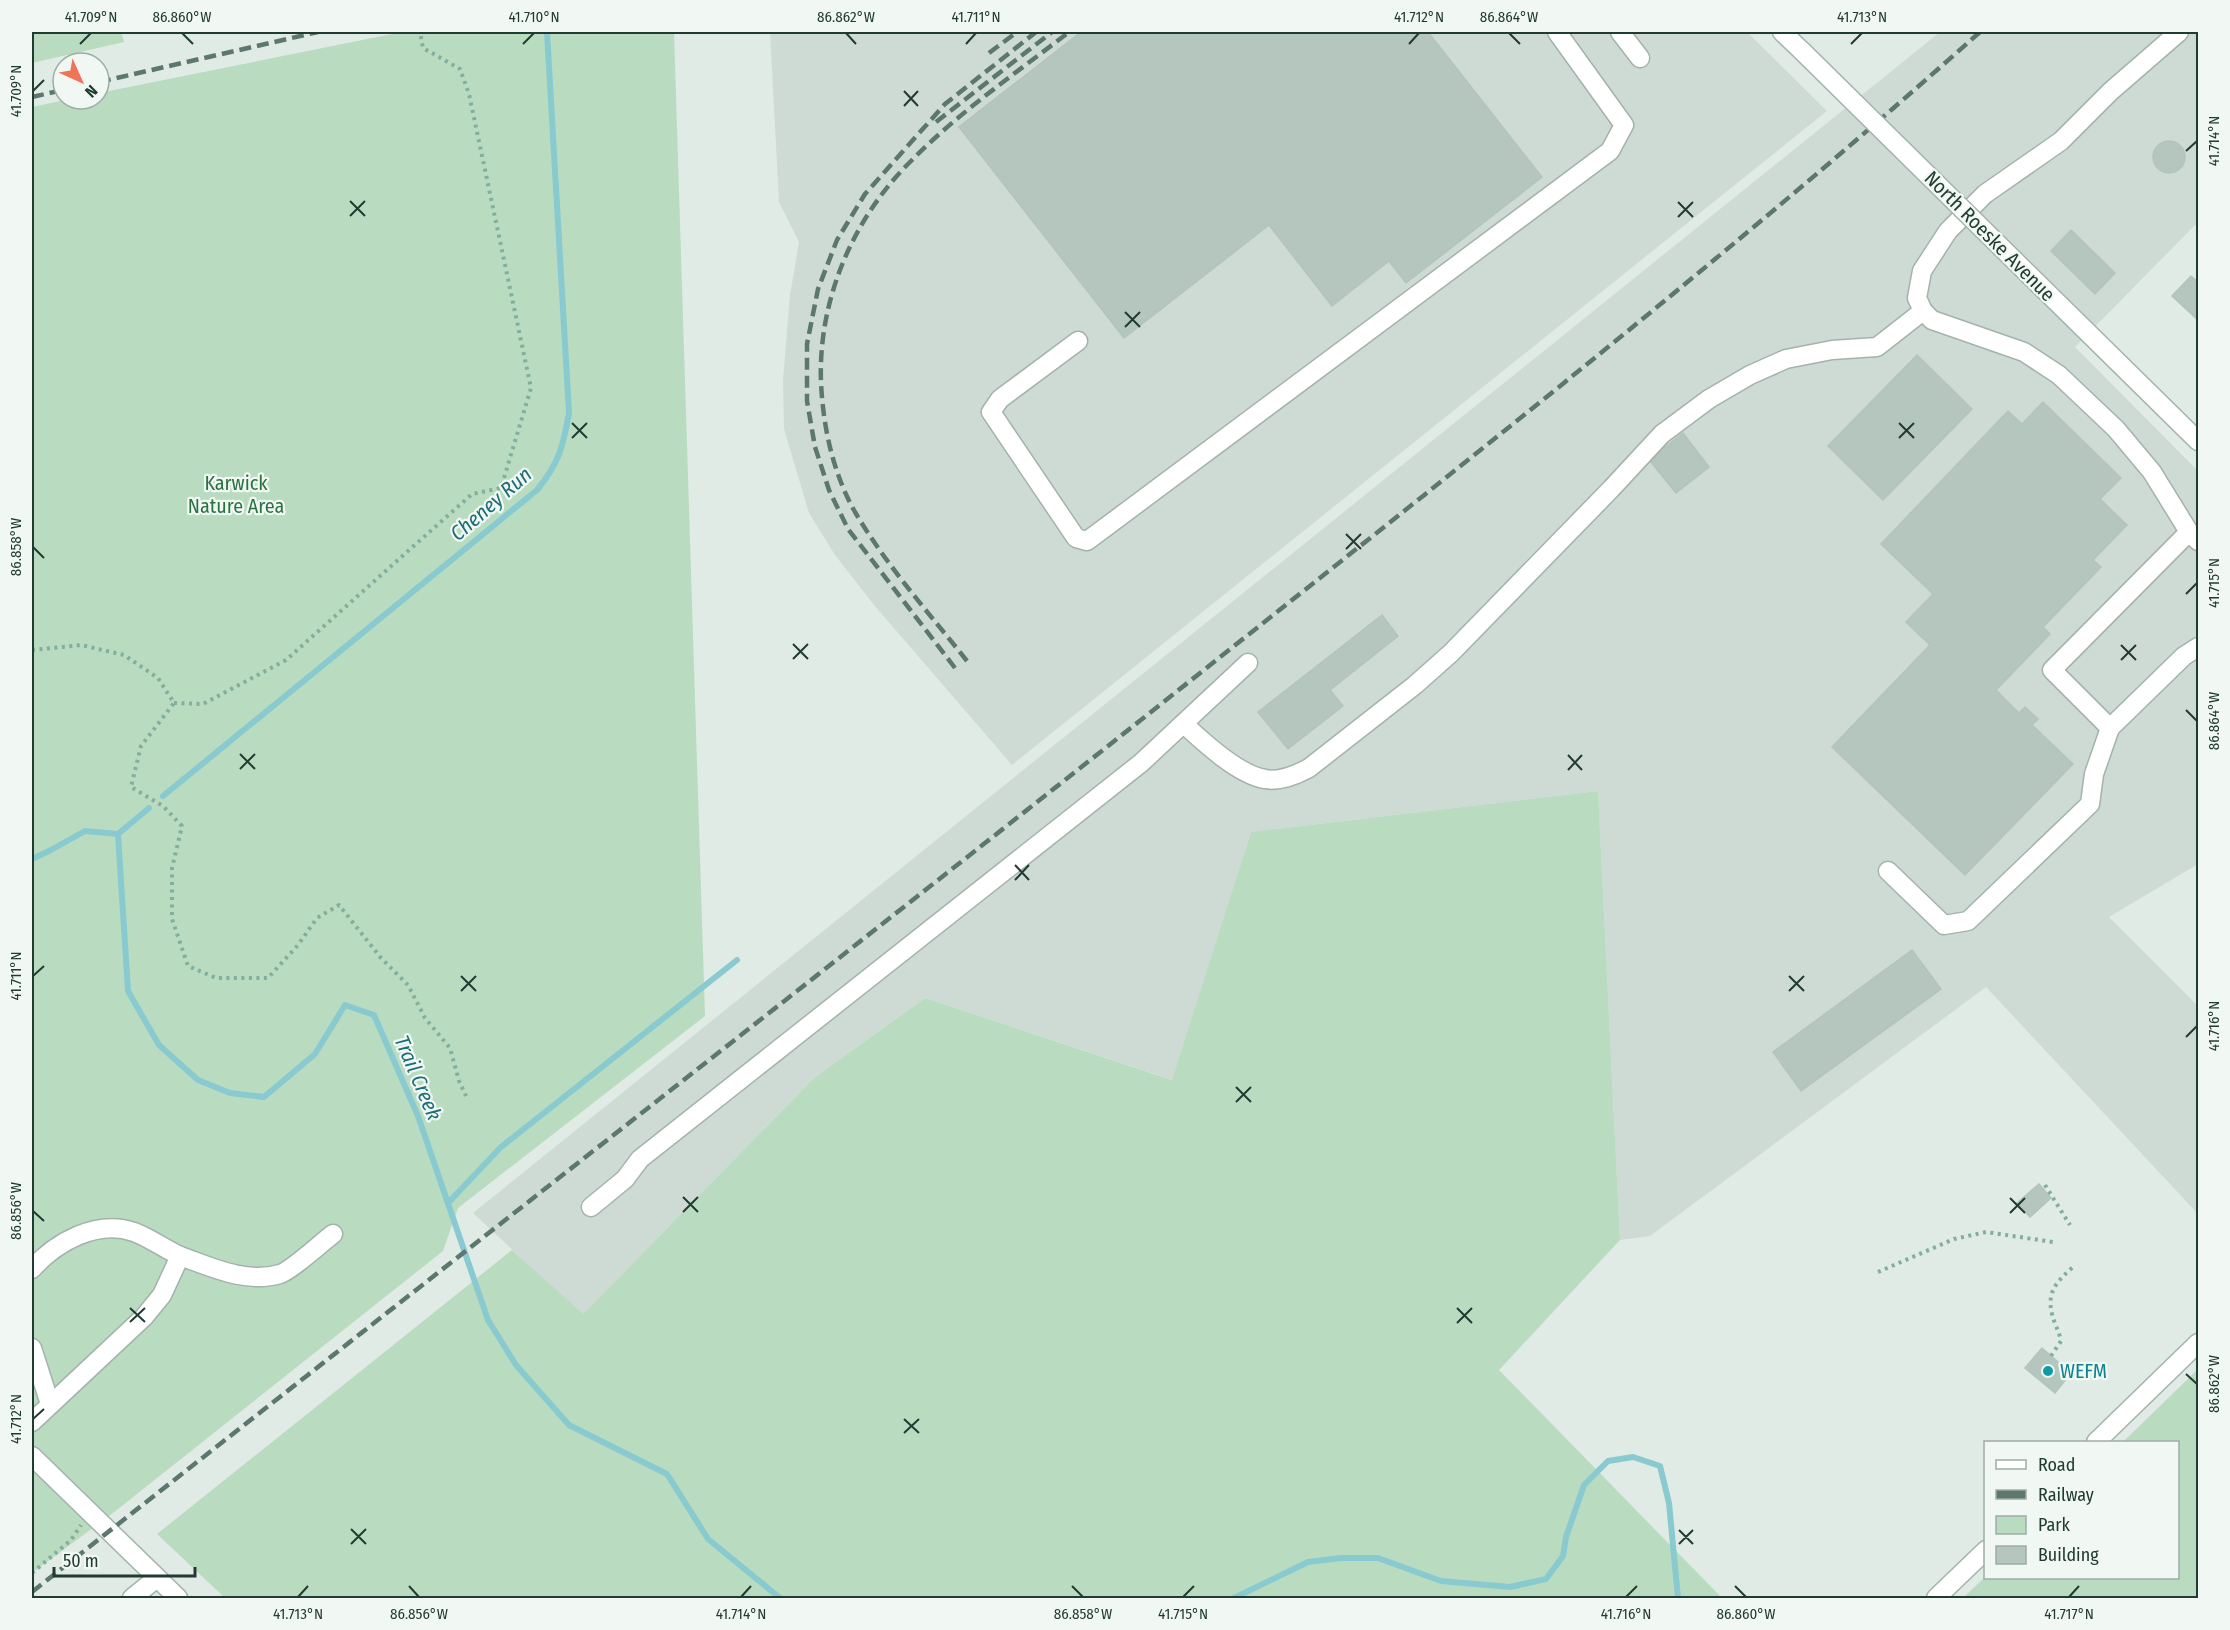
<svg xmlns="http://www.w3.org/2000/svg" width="2230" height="1630" viewBox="0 0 2230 1630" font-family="'Fira Sans Condensed',sans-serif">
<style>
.built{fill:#cedbd4}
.green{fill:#b9dcc0}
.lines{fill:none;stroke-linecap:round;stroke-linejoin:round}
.stream{stroke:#88cad0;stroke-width:6}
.building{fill:#b5c6be;stroke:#b3c4bc;stroke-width:1.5}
.minor-casing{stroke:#a3b3ac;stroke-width:21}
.path{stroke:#81ae9d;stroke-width:4;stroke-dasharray:3 4.5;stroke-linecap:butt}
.minor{stroke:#fff;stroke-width:18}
.rail{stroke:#5b776e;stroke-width:4.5;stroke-dasharray:12 6;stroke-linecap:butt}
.minor-bridge-casing{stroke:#a3b3ac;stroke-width:21;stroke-linecap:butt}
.minor-bridge{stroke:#fff;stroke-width:18}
.ticks{fill:none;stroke:#213b32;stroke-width:2}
.culture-dot{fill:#0f9aa8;stroke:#f1f8f4;stroke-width:2}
.labels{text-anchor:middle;stroke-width:4.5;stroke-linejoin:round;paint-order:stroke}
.street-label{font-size:20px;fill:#213b32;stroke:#f1f8f4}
.park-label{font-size:20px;fill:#2b7242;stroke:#f1f8f4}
.culture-label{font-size:20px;fill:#0d838f;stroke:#f1f8f4;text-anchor:start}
.water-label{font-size:21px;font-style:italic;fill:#1c6d76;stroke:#f1f8f4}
.neatline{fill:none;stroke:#213b32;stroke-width:2}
.ticks-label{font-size:15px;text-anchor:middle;fill:#213b32}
</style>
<rect width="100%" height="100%" fill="#e0ebe5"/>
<g class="built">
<polygon points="770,32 1747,32 1827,111 1012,765 874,605 835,555 809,513 784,429 783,380 790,295 799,242 779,202"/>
<polygon points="1940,32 2198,32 2198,222 2075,347 2198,471 2198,864 2109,917 2198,1006 2198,1214 1986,987 1650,1236 1620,1240 1598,791 1251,832 1173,1080 925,998 814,1078 582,1315 473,1213"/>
</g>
<g class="green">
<polygon points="32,32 121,32 124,42 32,63"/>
<polygon points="402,32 674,32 705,1016 458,1208 443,1251 113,1513 32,1573 32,107 70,99 99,99 99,93"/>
<polygon points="1598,791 1620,1240 1499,1370 1722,1598 225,1598 157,1534 512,1250 583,1314 814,1078 925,998 1172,1080 1251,832"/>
<polygon points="2198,1369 2198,1598 1963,1598 1985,1577 2178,1578 2178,1442 2123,1442"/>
</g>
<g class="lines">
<g class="stream">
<path d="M163,796L537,490C559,463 563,447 569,413L547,32"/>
<polyline points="118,834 149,808"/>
<polyline points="32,859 49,851 85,831 118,834 128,991 159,1045 198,1080 230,1093 264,1097 315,1054 345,1005 374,1015 418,1116 488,1320 516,1365 569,1425 667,1474 708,1539 780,1598"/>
<polyline points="448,1203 501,1147 737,960"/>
<polyline points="1234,1598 1308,1562 1341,1558 1378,1558 1441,1581 1510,1587 1546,1579 1563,1556 1566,1537 1584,1485 1608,1461 1633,1457 1660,1466 1669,1503 1678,1598"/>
</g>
</g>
<g class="building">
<polygon points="1081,32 1428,32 1542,177 1406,283 1389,261 1332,306 1269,225 1124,338 959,127"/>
<circle cx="2169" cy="157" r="16"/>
<polygon points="2071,230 2115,273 2095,294 2051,251"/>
<polygon points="2191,276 2199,283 2199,321 2172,296"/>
<polygon points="1917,355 1972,409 1883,500 1828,446"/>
<polygon points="2043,402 2121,478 2100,499 2127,525 2093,560 2101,567 2043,627 2050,634 1996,690 2019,713 2025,707 2038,719 2032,725 2073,764 1965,875 1832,747 1930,645 1906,622 1933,594 1881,544 2008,411 2022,424"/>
<polygon points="1683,433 1709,467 1676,493 1651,462 1663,449"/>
<polygon points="1382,615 1398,636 1330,690 1343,706 1288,749 1258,712"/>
<polygon points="1912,950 1941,989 1801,1091 1773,1052"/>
<polygon points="2039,1184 2051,1198 2030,1217 2017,1203"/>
<polygon points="2042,1348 2071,1373 2055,1393 2025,1368"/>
</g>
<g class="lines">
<g class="minor-casing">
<g id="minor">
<polyline points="1620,32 1640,58"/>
<polyline points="1782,32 1802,51"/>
<polyline points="2179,32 2111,91 2061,141 1985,194 1948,231 1922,271 1917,298 1923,311 1932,320 2024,352 2059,375 2116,429 2152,472 2189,532"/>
<polyline points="2015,261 2198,441"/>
<polyline points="1078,341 1000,399 991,412 1076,538 1087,541 1610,151 1624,125 1557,32"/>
<polyline points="2198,541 2189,532 2052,670 2110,728 2184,656 2198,647"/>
<path d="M1184,724C1203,742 1239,775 1265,779C1280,782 1296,775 1309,768L1415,685L1451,653L1611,489L1662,434L1709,399L1750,375L1786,359L1832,350L1877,347L1923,311"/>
<polyline points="1888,871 1944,925 1968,921 2090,804 2094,774 2110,728"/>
<polyline points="591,1207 625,1179 640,1159 1141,763 1248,663"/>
<path d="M180,1256C211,1267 246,1284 280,1274C292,1270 321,1243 333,1234"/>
<path d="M32,1269C56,1242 97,1219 134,1232C150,1238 165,1249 180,1256L162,1295L144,1317L32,1422"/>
<polyline points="32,1348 50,1404"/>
<polyline points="2096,1442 2198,1343"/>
<polyline points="32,1456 178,1598"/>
<polyline points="132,1598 157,1578"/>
<polyline points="1936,1598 1986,1550"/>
</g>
</g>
<g class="path">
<polyline points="32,650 81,645 124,655 158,678 174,703 141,746 131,787 163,806 182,826 172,868 172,919 188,966 216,978 268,978 298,945 317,918 339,905 381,958 408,985 425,1018 450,1048 459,1081 466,1096"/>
<polyline points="174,703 203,704 286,660 472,494 501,488 531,388 469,94 460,69 423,48 420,32"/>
<polyline points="2045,1185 2070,1225"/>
<polyline points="1878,1272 1954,1239 1986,1232 2053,1242"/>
<path d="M2051,1356L2061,1341C2059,1331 2054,1323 2052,1314C2046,1290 2059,1280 2074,1266"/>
<polyline points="32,1573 71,1540 81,1525"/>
</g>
<use href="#minor" class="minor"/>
<g class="rail">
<polyline points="989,53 1017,32"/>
<polyline points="99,82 318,32"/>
<polyline points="32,97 63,90"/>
<polyline points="936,122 1052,32"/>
<path d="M967,661C929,613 886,565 855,512C833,473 823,427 821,382C818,300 853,218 911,161C958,113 1016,73 1069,32"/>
<polyline points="955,668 848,529 829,490 815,447 807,401 807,344 818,289 837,240 865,194 945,104 1036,32"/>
<path d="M32,1592C406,1297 782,1004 1156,708C1434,487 1715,268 1980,32"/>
</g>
<g class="minor-bridge-casing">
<polyline id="minor-bridge" points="1802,51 2015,261"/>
</g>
<use href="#minor-bridge" class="minor-bridge"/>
</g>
<path class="ticks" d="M182,33L193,44M846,33L856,44M1509,33L1520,44M80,44L91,33M523,44L534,33M966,44L976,33M1409,44L1419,33M1851,44L1862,33M33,91L44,80M904,91L918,106M904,106L918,91M2186,151L2197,141M350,201L365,216M1678,202L1693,217M350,216L365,201M1678,217L1693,202M1125,312L1140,327M1125,327L1140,312M572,423L587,438M1899,423L1914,438M572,438L587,423M1899,438L1914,423M1346,534L1361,549M33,547L44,558M1346,549L1361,534M2186,594L2197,583M793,644L808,659M2121,645L2136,660M793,659L808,644M2121,660L2136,645M2186,710L2197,721M240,754L255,769M1568,755L1582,770M240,769L255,754M1568,770L1582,755M1015,865L1029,880M1015,880L1029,865M33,976L44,966M461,976L476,991M1789,976L1804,991M461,991L476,976M1789,991L1804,976M2186,1037L2197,1026M1236,1087L1251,1102M1236,1102L1251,1087M683,1197L698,1212M2010,1198L2025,1213M33,1211L44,1221M683,1212L698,1197M2010,1213L2025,1198M130,1308L145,1322M1457,1308L1472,1323M130,1322L145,1308M1457,1323L1472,1308M2186,1374L2197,1384M33,1419L44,1409M904,1419L919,1433M904,1433L919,1419M351,1529L366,1544M1679,1530L1693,1544M351,1544L366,1529M1679,1544L1693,1530M409,1586L419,1597M1072,1586L1083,1597M1735,1586L1746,1597M298,1597L308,1586M741,1597L751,1586M1183,1597L1194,1586M1626,1597L1637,1586M2069,1597L2079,1586"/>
<circle class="culture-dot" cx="2048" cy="1371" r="6"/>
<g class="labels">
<g class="street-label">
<text transform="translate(1990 236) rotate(45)" y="7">North Roeske Avenue</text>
</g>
<g class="park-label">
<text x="236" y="490">Karwick<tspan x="236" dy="23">Nature Area</tspan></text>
</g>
<g class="culture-label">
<text x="2060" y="1378">WEFM</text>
</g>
<g class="water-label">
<text transform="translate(491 504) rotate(-41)" y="7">Cheney Run</text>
<text transform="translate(418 1078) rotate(67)" y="7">Trail Creek</text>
</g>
</g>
<rect width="2230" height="1630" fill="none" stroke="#f1f8f4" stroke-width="66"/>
<rect x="1984" y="1441" width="195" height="138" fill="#f1f8f4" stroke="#9eaca6" stroke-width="1.5"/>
<rect x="1996" y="1460" width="30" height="9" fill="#ffffff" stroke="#9eaca6" stroke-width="1.5"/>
<text x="2038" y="1471" font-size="18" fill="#213b32">Road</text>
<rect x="1996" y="1490" width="30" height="9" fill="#5b776e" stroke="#9eaca6" stroke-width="1.5"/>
<text x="2038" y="1501" font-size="18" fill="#213b32">Railway</text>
<rect x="1996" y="1516" width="30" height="18" fill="#b9dcc0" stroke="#9eaca6" stroke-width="1.5"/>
<text x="2038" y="1531" font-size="18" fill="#213b32">Park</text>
<rect x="1996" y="1546" width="30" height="18" fill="#b5c6be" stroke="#9eaca6" stroke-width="1.5"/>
<text x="2038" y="1561" font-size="18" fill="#213b32">Building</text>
<g transform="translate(81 81) rotate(135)"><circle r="28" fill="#f1f8f4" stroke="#9eaca6" stroke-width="1.5"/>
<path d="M0-4.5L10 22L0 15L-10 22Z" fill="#f17358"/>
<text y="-9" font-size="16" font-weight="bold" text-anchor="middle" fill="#213b32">N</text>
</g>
<path d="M54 1567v9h141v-9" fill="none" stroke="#213b32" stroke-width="3"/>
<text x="63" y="1567" font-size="18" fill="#213b32" stroke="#f1f8f4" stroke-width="4.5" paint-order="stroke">50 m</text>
<rect x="33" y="33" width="2164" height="1564" class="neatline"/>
<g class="ticks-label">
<text x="91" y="22">41.709°N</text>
<text x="182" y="22">86.860°W</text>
<text x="534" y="22">41.710°N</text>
<text x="846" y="22">86.862°W</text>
<text x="976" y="22">41.711°N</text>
<text x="1419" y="22">41.712°N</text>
<text x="1509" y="22">86.864°W</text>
<text x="1862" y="22">41.713°N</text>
<text transform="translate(16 91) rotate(-90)" y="5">41.709°N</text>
<text transform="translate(2214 141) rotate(-90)" y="5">41.714°N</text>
<text transform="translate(16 547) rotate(-90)" y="5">86.858°W</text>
<text transform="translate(2214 583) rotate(-90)" y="5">41.715°N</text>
<text transform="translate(2214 721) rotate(-90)" y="5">86.864°W</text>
<text transform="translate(16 976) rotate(-90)" y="5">41.711°N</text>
<text transform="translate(2214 1026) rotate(-90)" y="5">41.716°N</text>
<text transform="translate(16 1211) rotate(-90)" y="5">86.856°W</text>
<text transform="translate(2214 1384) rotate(-90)" y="5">86.862°W</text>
<text transform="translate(16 1419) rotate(-90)" y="5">41.712°N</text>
<text x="298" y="1619">41.713°N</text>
<text x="419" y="1619">86.856°W</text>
<text x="741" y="1619">41.714°N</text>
<text x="1083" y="1619">86.858°W</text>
<text x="1183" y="1619">41.715°N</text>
<text x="1626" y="1619">41.716°N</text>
<text x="1746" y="1619">86.860°W</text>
<text x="2069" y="1619">41.717°N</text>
</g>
</svg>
